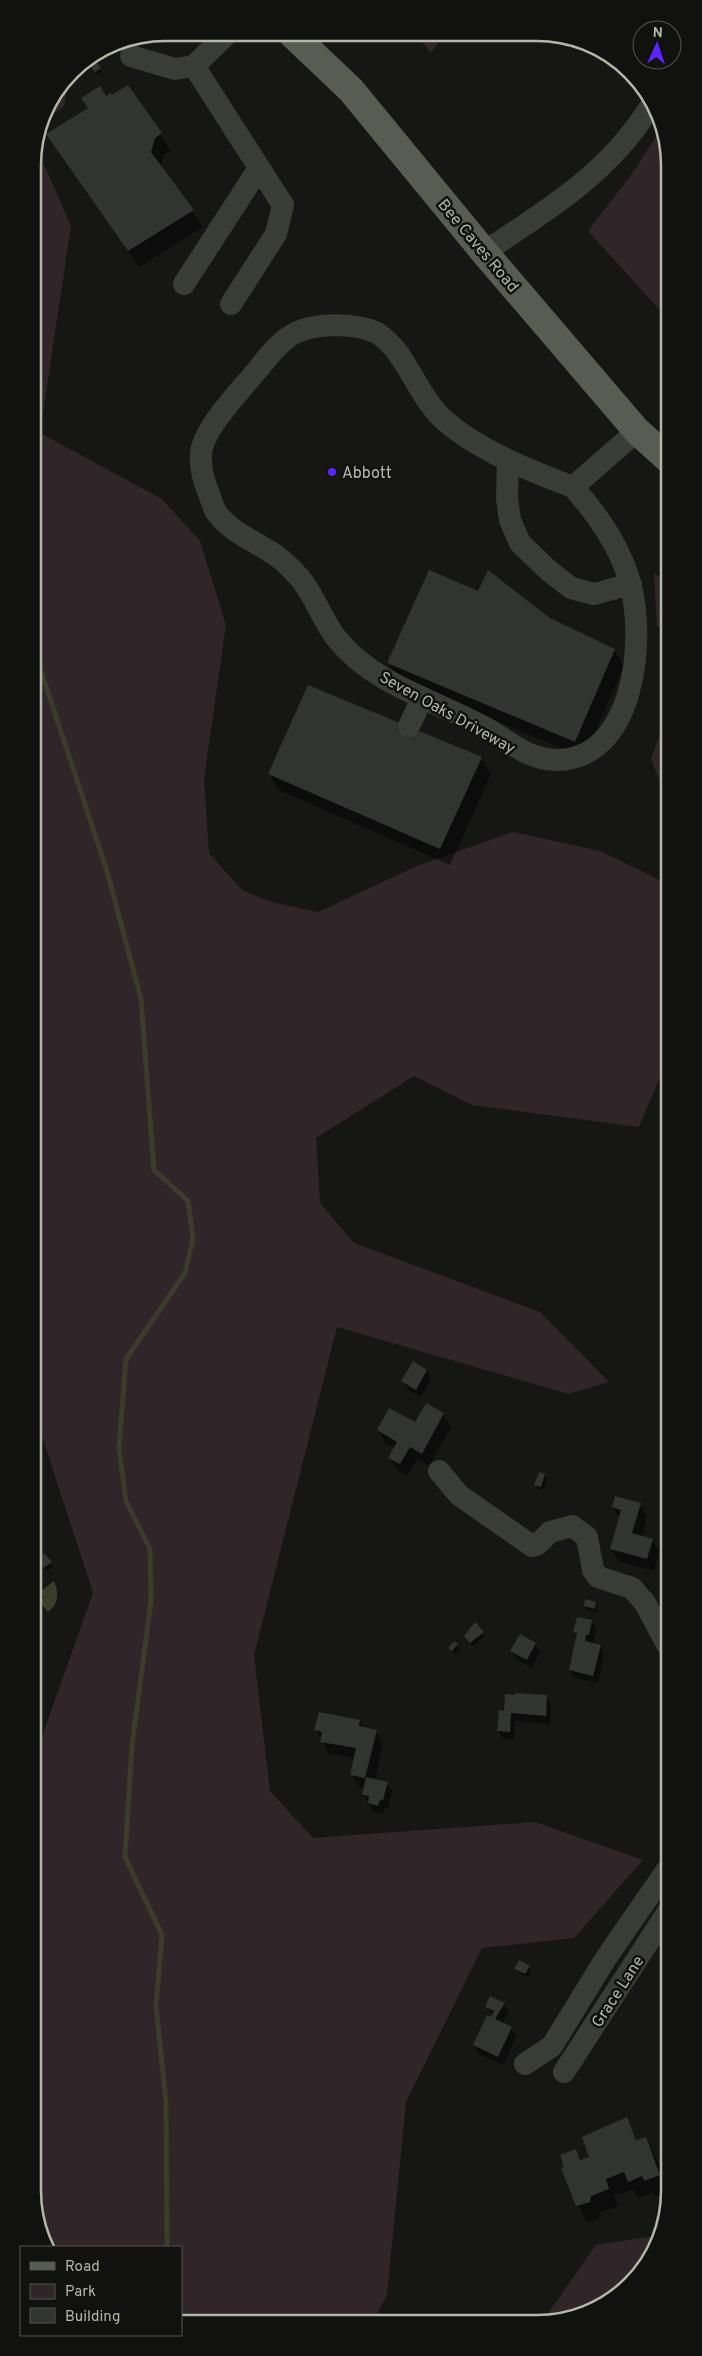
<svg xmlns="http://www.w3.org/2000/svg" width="702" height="2356" viewBox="0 0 702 2356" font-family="Overpass,sans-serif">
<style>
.green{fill:#302528}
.water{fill:#3c3c2a}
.shadow{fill:#0007}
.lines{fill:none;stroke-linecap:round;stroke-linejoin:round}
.stream{stroke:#3c3c2a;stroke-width:5}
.building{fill:#313430}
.minor{stroke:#3a3d36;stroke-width:22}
.major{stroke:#585c51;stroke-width:28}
.poi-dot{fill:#5c25ff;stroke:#111210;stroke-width:2}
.labels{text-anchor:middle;stroke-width:5;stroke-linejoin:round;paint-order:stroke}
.street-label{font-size:16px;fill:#b3b9a6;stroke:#111210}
.poi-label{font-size:16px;fill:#b3b9a6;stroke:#111210;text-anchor:start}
.rim{fill:none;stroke:#b3b9a6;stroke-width:2.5}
</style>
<rect width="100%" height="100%" fill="#161715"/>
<g class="green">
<polygon points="416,34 444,34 431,53"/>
<polygon points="69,75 64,106 42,122 46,107"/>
<polygon points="661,128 667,140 667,318 588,231 634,171"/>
<polygon points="36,146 71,226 40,433 162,499 200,541 226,625 204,779 209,853 242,890 271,902 318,912 417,866 513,832 600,851 668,884 668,1058 639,1127 472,1105 414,1076 316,1138 320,1203 354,1243 540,1312 609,1382 569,1394 337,1327 254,1655 270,1791 313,1838 535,1822 643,1860 574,1938 482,1948 406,2102 387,2295 373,2321 181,2321 181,2247 51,2247 35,2216 35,1756 93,1593 34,1411 33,157"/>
<polygon points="654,573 667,582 668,635 657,626"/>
<polygon points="668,712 668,803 651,759"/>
<polygon points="661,2235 660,2241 637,2278 603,2306 562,2321 533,2321 549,2312 596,2245"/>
</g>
<path class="water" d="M54,1581C59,1593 59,1604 48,1612L39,1601L44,1597L40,1592Z"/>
<g class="shadow">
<polygon points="96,63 102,72 98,75 92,66"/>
<polygon points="128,87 171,151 164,155 161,167 203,227 139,267 48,134 106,97 112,97"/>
<polygon points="479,592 549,619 614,650 624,666 584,758 398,679 388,663"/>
<polygon points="481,758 491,774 450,865 279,790 269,774"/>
<polygon points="427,1370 431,1379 421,1397 408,1390 403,1381"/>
<polygon points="426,1405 443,1414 451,1427 429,1466 417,1459 407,1476 397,1470 389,1458 395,1448 385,1443 378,1430 416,1424"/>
<polygon points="545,1475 547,1479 543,1490 538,1489 536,1485"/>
<polygon points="640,1504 647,1517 642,1537 652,1540 659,1552 654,1571 618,1561 611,1549 620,1519 613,1507"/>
<polygon points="44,1555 53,1567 47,1571 40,1563"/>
<polygon points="596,1603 598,1607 597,1612 587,1610 585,1606"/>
<polygon points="592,1622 596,1630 593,1644 600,1646 604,1654 598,1683 575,1678 570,1670 578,1638 574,1632"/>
<polygon points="483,1633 485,1636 473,1646 467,1640"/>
<polygon points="454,1643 460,1649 455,1654 450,1648"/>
<polygon points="535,1644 540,1652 532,1668 516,1659 512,1651"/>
<polygon points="546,1696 551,1705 550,1724 515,1721 514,1740 503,1739 498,1731 505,1712"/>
<polygon points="360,1721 364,1728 376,1731 383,1744 375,1780 387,1783 392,1791 388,1808 384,1807 383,1814 374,1812 363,1795 365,1789 359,1787 351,1774 355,1758 329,1754 316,1730"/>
<polygon points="529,1967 531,1970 528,1977 518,1973 516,1969"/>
<polygon points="504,2004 509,2012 502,2024 511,2028 516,2037 503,2065 479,2054 474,2045 493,2016 487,2007"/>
<polygon points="627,2119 638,2141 645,2138 655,2155 668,2192 655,2197 652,2193 638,2198 633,2189 614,2196 618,2206 600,2213 599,2219 587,2222 578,2205 576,2151 582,2161 591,2157"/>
</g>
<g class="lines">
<polyline class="stream" points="33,653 36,656 107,871 141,999 154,1170 188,1201 193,1238 185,1273 126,1359 119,1448 126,1501 150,1549 151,1601 132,1745 125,1857 162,1935 156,2006 166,2102 167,2247"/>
</g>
<g class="building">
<polygon points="96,61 101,68 95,72 90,66"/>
<polygon points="128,85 162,133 155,138 151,152 194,210 128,251 46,134 88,108 81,98 100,86 106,96 111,93 112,95"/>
<polygon points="429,570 478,591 488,570 550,618 615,649 575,742 387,663"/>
<polygon points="308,685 482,757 440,849 268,774"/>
<polygon points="413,1361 427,1370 416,1390 401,1381"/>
<polygon points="426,1403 444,1413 422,1454 410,1447 400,1464 388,1458 397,1442 377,1430 389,1408 415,1422"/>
<polygon points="539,1472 545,1474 541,1487 534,1485"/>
<polygon points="615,1496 641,1503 632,1533 653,1539 647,1559 610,1549 621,1510 612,1507"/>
<polygon points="44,1553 52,1562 44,1568 37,1559"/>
<polygon points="585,1599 596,1602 595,1609 584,1606"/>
<polygon points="577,1617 592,1620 589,1635 586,1635 585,1641 601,1645 593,1676 569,1670 577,1633 573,1632"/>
<polygon points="475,1622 484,1632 470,1643 464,1636"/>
<polygon points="520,1634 536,1643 527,1660 510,1651"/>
<polygon points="454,1641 458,1644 452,1651 448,1648"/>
<polygon points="515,1693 547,1695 546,1716 511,1713 510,1732 497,1731 499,1710 504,1711 505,1694 515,1695"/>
<polygon points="319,1712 360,1720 359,1726 377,1730 365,1778 350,1775 356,1748 320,1742 322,1732 314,1730"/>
<polygon points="366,1777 388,1782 383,1800 380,1800 378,1806 368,1803 369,1796 362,1795"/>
<polygon points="519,1960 530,1966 525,1974 514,1969"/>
<polygon points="490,1996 505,2003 495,2019 512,2027 498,2057 473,2045 487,2015 491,2017 494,2011 485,2007"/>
<polygon points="627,2117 636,2140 646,2137 660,2175 644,2181 642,2176 628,2182 624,2172 606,2179 609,2189 591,2196 590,2202 576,2206 561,2168 564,2167 560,2155 576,2149 580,2160 589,2157 582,2137"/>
</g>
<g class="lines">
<g class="minor">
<polyline points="228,33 194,66 283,205 276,234 231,304"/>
<polyline points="131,56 175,69 194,66"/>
<path d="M484,252C548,210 608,174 650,107"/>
<polyline points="184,284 259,168"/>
<polyline points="508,460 507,498 510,520 520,543 548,570 571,588 594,594 631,584"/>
<path d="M573,487C598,515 620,546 630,583C646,639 635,761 555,760C526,759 508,740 484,727C435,700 374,685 337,639C322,621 315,595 299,577C291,568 280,557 269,551C252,540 228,530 216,512C213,507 211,499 209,494C204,482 200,467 201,455C201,430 243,388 259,368C267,358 275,347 286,339C306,322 351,322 375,332C382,335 390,344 395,349C412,371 423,401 444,420C478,450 530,471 573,487L637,431"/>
<polyline points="409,726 422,699"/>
<polyline points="439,1471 459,1495 532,1546 538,1544 550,1532 572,1526 587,1537 593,1570 598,1577 632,1588 645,1603 669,1648"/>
<polyline points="525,2064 552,2046 606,1958 669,1867"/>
<polyline points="564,2072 669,1910"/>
</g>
<polyline class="major" points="291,33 351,90 484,252 637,431 667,458"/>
</g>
<circle class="poi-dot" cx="332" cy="472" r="5"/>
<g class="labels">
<g class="street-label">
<text transform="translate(479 245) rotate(50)" y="6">Bee Caves Road</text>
<text transform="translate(448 712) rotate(29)" y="6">Seven Oaks Driveway</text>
<text transform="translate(617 1991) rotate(-57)" y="6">Grace Lane</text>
</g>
<g class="poi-label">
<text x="342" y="478">Abbott</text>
</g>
</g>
<path d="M0 0H702V2356H0ZM165 41H537A124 124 0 0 1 661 165V2191A124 124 0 0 1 537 2315H165A124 124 0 0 1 41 2191V165A124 124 0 0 1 165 41Z" fill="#111210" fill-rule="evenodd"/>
<path class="rim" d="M165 41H537A124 124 0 0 1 661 165V2191A124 124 0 0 1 537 2315H165A124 124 0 0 1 41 2191V165A124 124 0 0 1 165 41Z"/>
<rect x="20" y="2246" width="162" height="90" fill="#111210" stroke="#52554c"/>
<rect x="30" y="2262" width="25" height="8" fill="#585c51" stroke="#52554c"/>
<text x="65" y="2271" font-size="15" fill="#b3b9a6">Road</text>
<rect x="30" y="2284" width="25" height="15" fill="#302528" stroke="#52554c"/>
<text x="65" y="2296" font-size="15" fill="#b3b9a6">Park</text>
<rect x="30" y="2308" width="25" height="15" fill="#313430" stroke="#52554c"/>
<text x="65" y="2321" font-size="15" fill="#b3b9a6">Building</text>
<g transform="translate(657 45) rotate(3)"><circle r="24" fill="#111210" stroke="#52554c"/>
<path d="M0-4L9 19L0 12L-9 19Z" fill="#5c25ff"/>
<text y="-8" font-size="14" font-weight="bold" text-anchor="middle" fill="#b3b9a6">N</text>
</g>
</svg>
